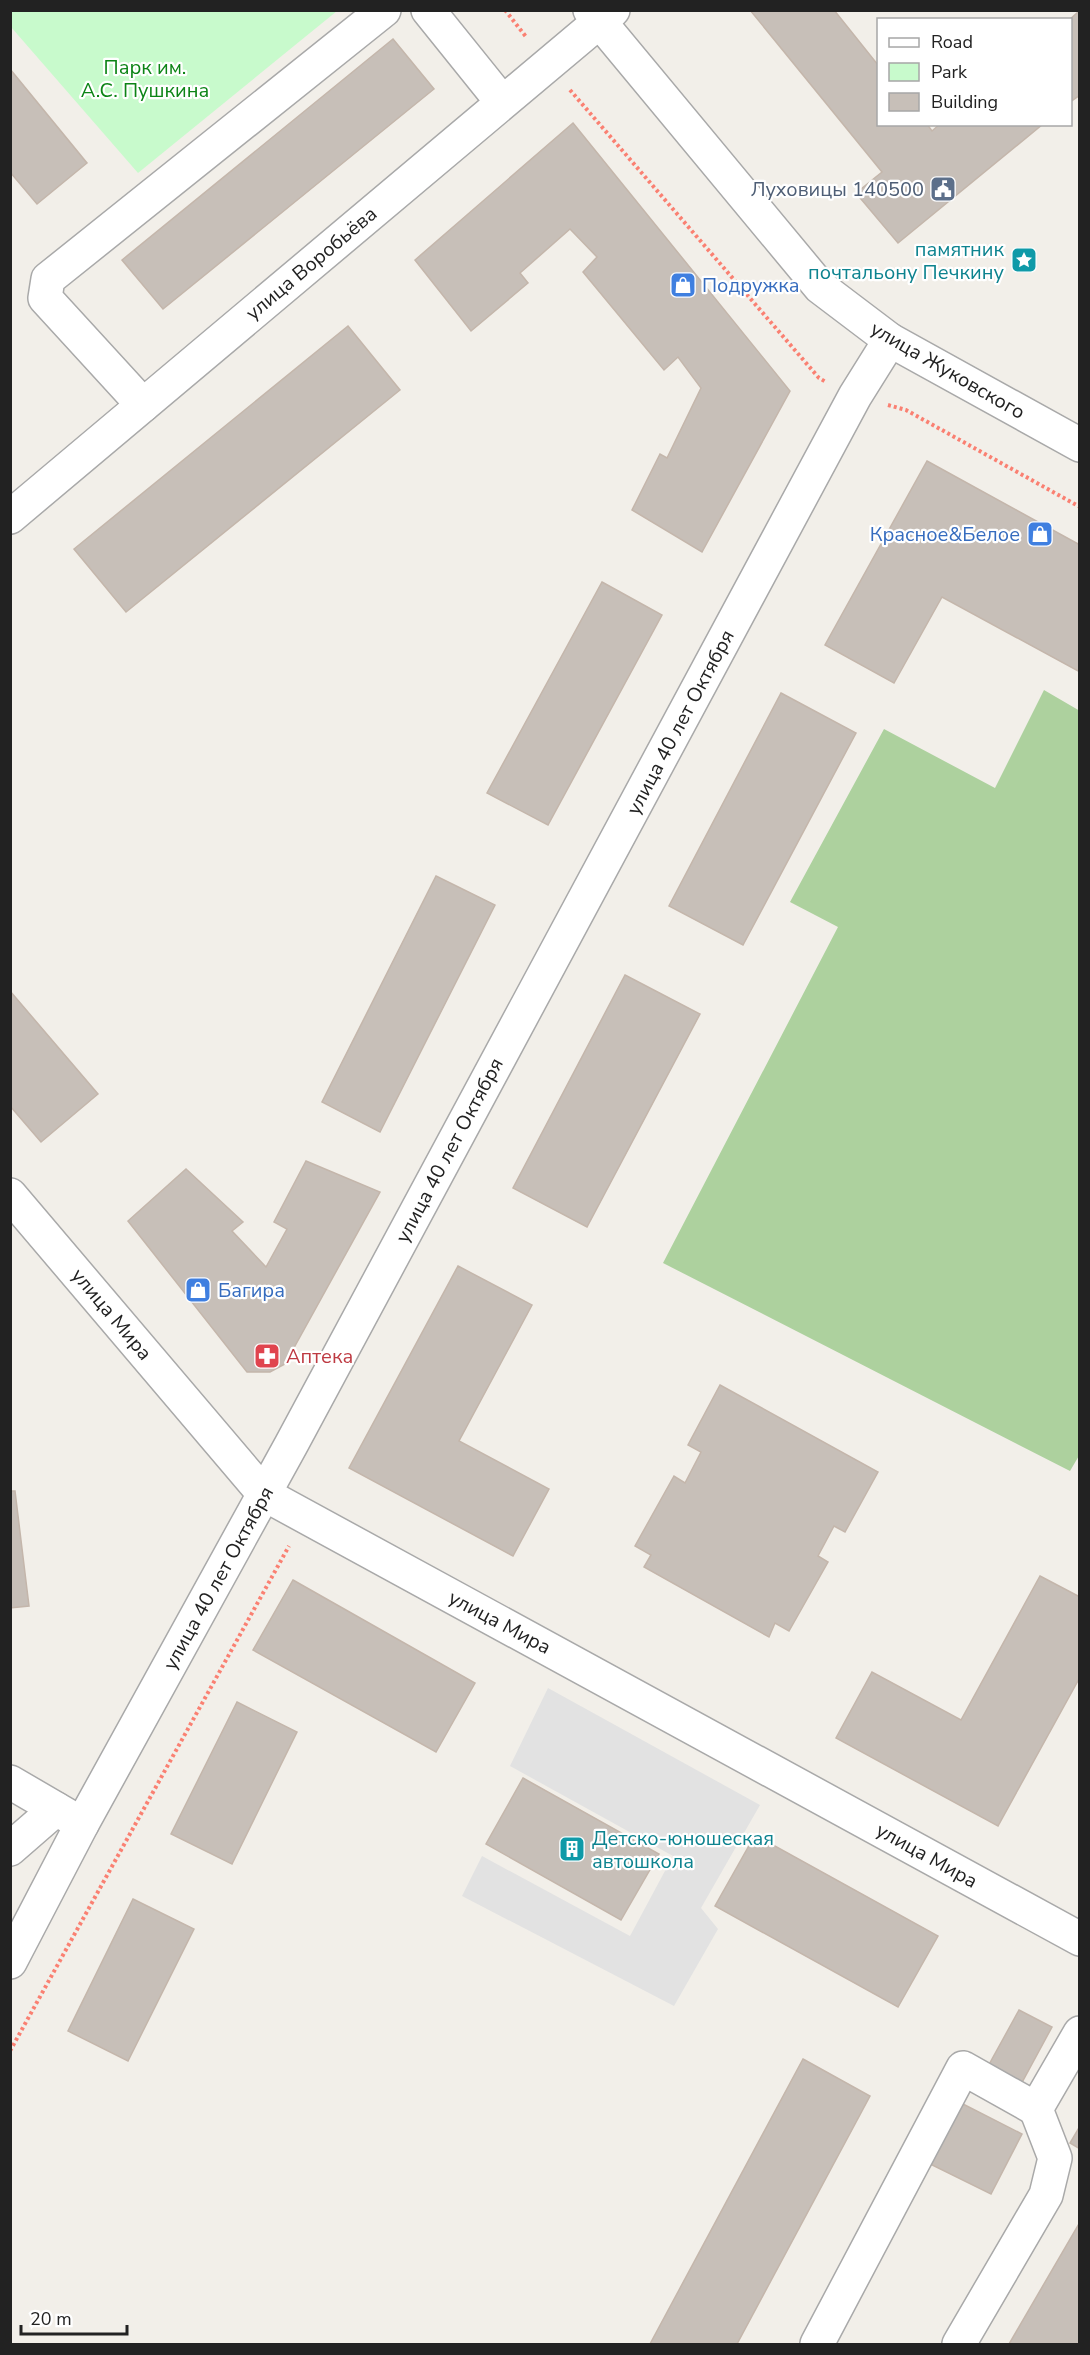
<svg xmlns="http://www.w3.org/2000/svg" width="1090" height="2355" viewBox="0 0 1090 2355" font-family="'Nunito Sans',sans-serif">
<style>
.forest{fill:#add19e}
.park{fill:#c8facc}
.parking{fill:#e2e2e2}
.building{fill:#c7bfb8;stroke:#c4b6ab;stroke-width:1.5}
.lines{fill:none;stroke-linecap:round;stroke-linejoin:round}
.minor-casing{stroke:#a9a9a9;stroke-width:36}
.path{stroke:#fa8072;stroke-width:4;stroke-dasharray:3 3;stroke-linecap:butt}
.minor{stroke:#fff;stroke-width:33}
.labels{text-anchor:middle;stroke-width:4.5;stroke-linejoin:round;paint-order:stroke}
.park-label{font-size:20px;fill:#0c8416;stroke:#fff}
.service-label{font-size:20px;fill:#4e5e75;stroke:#fff;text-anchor:end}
.culture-label{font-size:20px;fill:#0d838f;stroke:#fff;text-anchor:end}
.street-label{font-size:20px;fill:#222;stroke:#fff}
.shop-label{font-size:20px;fill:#366cbe;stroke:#fff;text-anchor:start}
.health-label{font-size:20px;fill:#be3a42;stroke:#fff;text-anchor:start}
</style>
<rect width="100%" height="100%" fill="#f2efe9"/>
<polygon class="forest" points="1044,690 1080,711 1080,1454 1070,1471 663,1263 838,927 790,902 884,729 995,788"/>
<polygon class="park" points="10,11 11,10 337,11 138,173 11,27"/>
<polygon class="parking" points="548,1688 760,1805 701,1908 718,1929 674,2006 462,1896 482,1856 630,1936 673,1856 510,1766"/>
<g class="building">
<polygon points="750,10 834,10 878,65 878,124 927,124 932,131 940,124 1043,124 898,243 856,193 882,172"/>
<polygon points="1076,10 1080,10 1080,95 1070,102 1069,20 1078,12"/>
<polygon points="393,39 434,89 163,309 122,260"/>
<polygon points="10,69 87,163 37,204 10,172"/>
<polygon points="573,123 790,391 702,552 632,510 660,454 667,458 701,388 678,357 664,370 583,272 597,257 570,229 520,273 528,283 471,331 415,260"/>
<polygon points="348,326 400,390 126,612 74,549"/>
<polygon points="927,461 1080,545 1080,672 942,597 894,683 825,645"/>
<polygon points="602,582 662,615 548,825 487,793"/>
<polygon points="781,693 856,733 743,945 669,906"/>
<polygon points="436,876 495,905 380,1132 322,1102"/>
<polygon points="625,975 700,1014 587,1227 513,1188"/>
<polygon points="10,991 98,1094 41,1142 10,1106"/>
<polygon points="306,1161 380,1192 285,1364 270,1372 247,1372 128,1221 186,1169 243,1222 232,1231 266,1267 287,1229 274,1222"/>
<polygon points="458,1266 532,1305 459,1441 549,1489 513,1556 349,1468"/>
<polygon points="720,1385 878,1472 845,1532 834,1526 818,1556 828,1562 789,1631 775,1623 769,1637 644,1567 651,1555 635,1546 674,1476 685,1483 701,1452 688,1445"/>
<polygon points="10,1491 15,1491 29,1606 10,1608"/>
<polygon points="1040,1576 1080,1597 1080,1677 998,1826 836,1738 872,1672 961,1720"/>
<polygon points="293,1580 475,1683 436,1752 253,1650"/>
<polygon points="237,1702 297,1732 232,1864 171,1834"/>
<polygon points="523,1778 659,1854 621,1920 486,1844"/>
<polygon points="755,1835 938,1936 898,2007 715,1906"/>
<polygon points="133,1899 194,1929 128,2061 68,2031"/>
<polygon points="1019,2010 1052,2027 1019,2088 986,2070"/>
<polygon points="803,2059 870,2096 737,2344 650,2344"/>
<polygon points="961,2103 1022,2134 991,2194 930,2164"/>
<polygon points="1080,2126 1080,2149 1070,2143"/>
<polygon points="1080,2222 1080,2344 1009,2344"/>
</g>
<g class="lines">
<g class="minor-casing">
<g id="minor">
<polyline points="428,10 502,102"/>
<polyline points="590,10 820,287 890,340 1080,445"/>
<polyline points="143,405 45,298 48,279 384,10"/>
<polyline points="10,517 613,10"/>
<polyline points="10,1195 264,1494 1080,1939"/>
<polyline points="10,1782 82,1824"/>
<polyline points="10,1849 56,1809"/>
<polyline points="10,1962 82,1824 291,1445 855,396 890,340"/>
<polyline points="817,2344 963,2068 1036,2109"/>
<polyline points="959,2344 1046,2195 1055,2158 1036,2109 1080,2033"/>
</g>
</g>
<g class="path">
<polyline points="505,10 527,38"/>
<polyline points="570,90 819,378 826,382"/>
<polyline points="888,405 906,410 1080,507"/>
<polyline points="10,2051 289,1546"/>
</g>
<use href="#minor" class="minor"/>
</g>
<defs>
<g id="civic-square" transform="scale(1.35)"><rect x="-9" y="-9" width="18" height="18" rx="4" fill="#5c6f8a" stroke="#fff"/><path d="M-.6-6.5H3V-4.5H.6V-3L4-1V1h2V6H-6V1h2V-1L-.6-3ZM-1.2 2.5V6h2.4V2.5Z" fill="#fff"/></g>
<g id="sight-square" transform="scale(1.35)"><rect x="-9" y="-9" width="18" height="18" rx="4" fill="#0f9aa8" stroke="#fff"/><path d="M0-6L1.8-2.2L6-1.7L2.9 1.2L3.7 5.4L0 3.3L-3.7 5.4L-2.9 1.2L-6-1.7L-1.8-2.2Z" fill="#fff"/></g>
<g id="shop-square" transform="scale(1.35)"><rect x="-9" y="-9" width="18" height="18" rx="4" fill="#3f7fe0" stroke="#fff"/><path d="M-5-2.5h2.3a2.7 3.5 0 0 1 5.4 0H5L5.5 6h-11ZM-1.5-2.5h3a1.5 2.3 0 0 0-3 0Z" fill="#fff"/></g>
<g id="pharmacy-square" transform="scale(1.35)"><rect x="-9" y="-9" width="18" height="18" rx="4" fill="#e0444e" stroke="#fff"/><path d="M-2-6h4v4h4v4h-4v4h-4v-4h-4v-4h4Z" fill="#fff"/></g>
<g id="building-square" transform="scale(1.35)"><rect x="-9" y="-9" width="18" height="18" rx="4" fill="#0f9aa8" stroke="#fff"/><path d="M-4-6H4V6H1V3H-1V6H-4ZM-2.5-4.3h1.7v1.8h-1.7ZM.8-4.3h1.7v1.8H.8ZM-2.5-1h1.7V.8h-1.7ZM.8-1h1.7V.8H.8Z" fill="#fff"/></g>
</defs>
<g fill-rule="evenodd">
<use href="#civic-square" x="943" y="189"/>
<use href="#sight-square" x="1024" y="260"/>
<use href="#shop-square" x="683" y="285"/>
<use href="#shop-square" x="1040" y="534"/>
<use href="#shop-square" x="198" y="1290"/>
<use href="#pharmacy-square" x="267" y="1356"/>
<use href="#building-square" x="572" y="1849"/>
</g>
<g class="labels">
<g class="park-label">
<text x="145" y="74">Парк им.<tspan x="145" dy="23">А.С. Пушкина</tspan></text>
</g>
<g class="service-label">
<text x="924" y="196">Луховицы 140500</text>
</g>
<g class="culture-label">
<text x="1004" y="256">памятник<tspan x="1004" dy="23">почтальону Печкину</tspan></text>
<text x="592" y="1845" text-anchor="start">Детско-юношеская<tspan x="592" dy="23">автошкола</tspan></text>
</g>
<g class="street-label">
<text transform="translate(311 263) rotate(-40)" y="7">улица Воробьёва</text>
<text transform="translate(948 370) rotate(30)" y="7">улица Жуковского</text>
<text transform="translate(680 722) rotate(-62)" y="7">улица 40 лет Октября</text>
<text transform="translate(449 1150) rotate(-62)" y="7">улица 40 лет Октября</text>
<text transform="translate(112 1314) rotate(50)" y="7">улица Мира</text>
<text transform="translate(218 1578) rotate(-61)" y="7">улица 40 лет Октября</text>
<text transform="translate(500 1622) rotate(28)" y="7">улица Мира</text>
<text transform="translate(927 1855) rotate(29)" y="7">улица Мира</text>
</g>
<g class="shop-label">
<text x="702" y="292">Подружка</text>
<text x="1020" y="541" text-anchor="end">Красное&amp;Белое</text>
<text x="218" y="1297">Багира</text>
</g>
<g class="health-label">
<text x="286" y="1363">Аптека</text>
</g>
</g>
<rect width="1090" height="2355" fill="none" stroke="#222222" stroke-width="24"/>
<rect x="877" y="18" width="195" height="108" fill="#ffffff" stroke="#a7a7a7" stroke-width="1.5"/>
<rect x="889" y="38" width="30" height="9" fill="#ffffff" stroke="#a7a7a7" stroke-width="1.5"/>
<text x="931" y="48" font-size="18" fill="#222222">Road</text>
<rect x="889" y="63" width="30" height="18" fill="#c8facc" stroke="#a7a7a7" stroke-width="1.5"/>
<text x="931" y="78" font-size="18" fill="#222222">Park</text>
<rect x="889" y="93" width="30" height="18" fill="#c7bfb8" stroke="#a7a7a7" stroke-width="1.5"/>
<text x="931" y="108" font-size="18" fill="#222222">Building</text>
<path d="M21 2325v9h106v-9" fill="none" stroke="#222222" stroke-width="3"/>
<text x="30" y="2325" font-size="18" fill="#222222" stroke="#ffffff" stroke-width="4.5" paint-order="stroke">20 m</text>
</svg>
